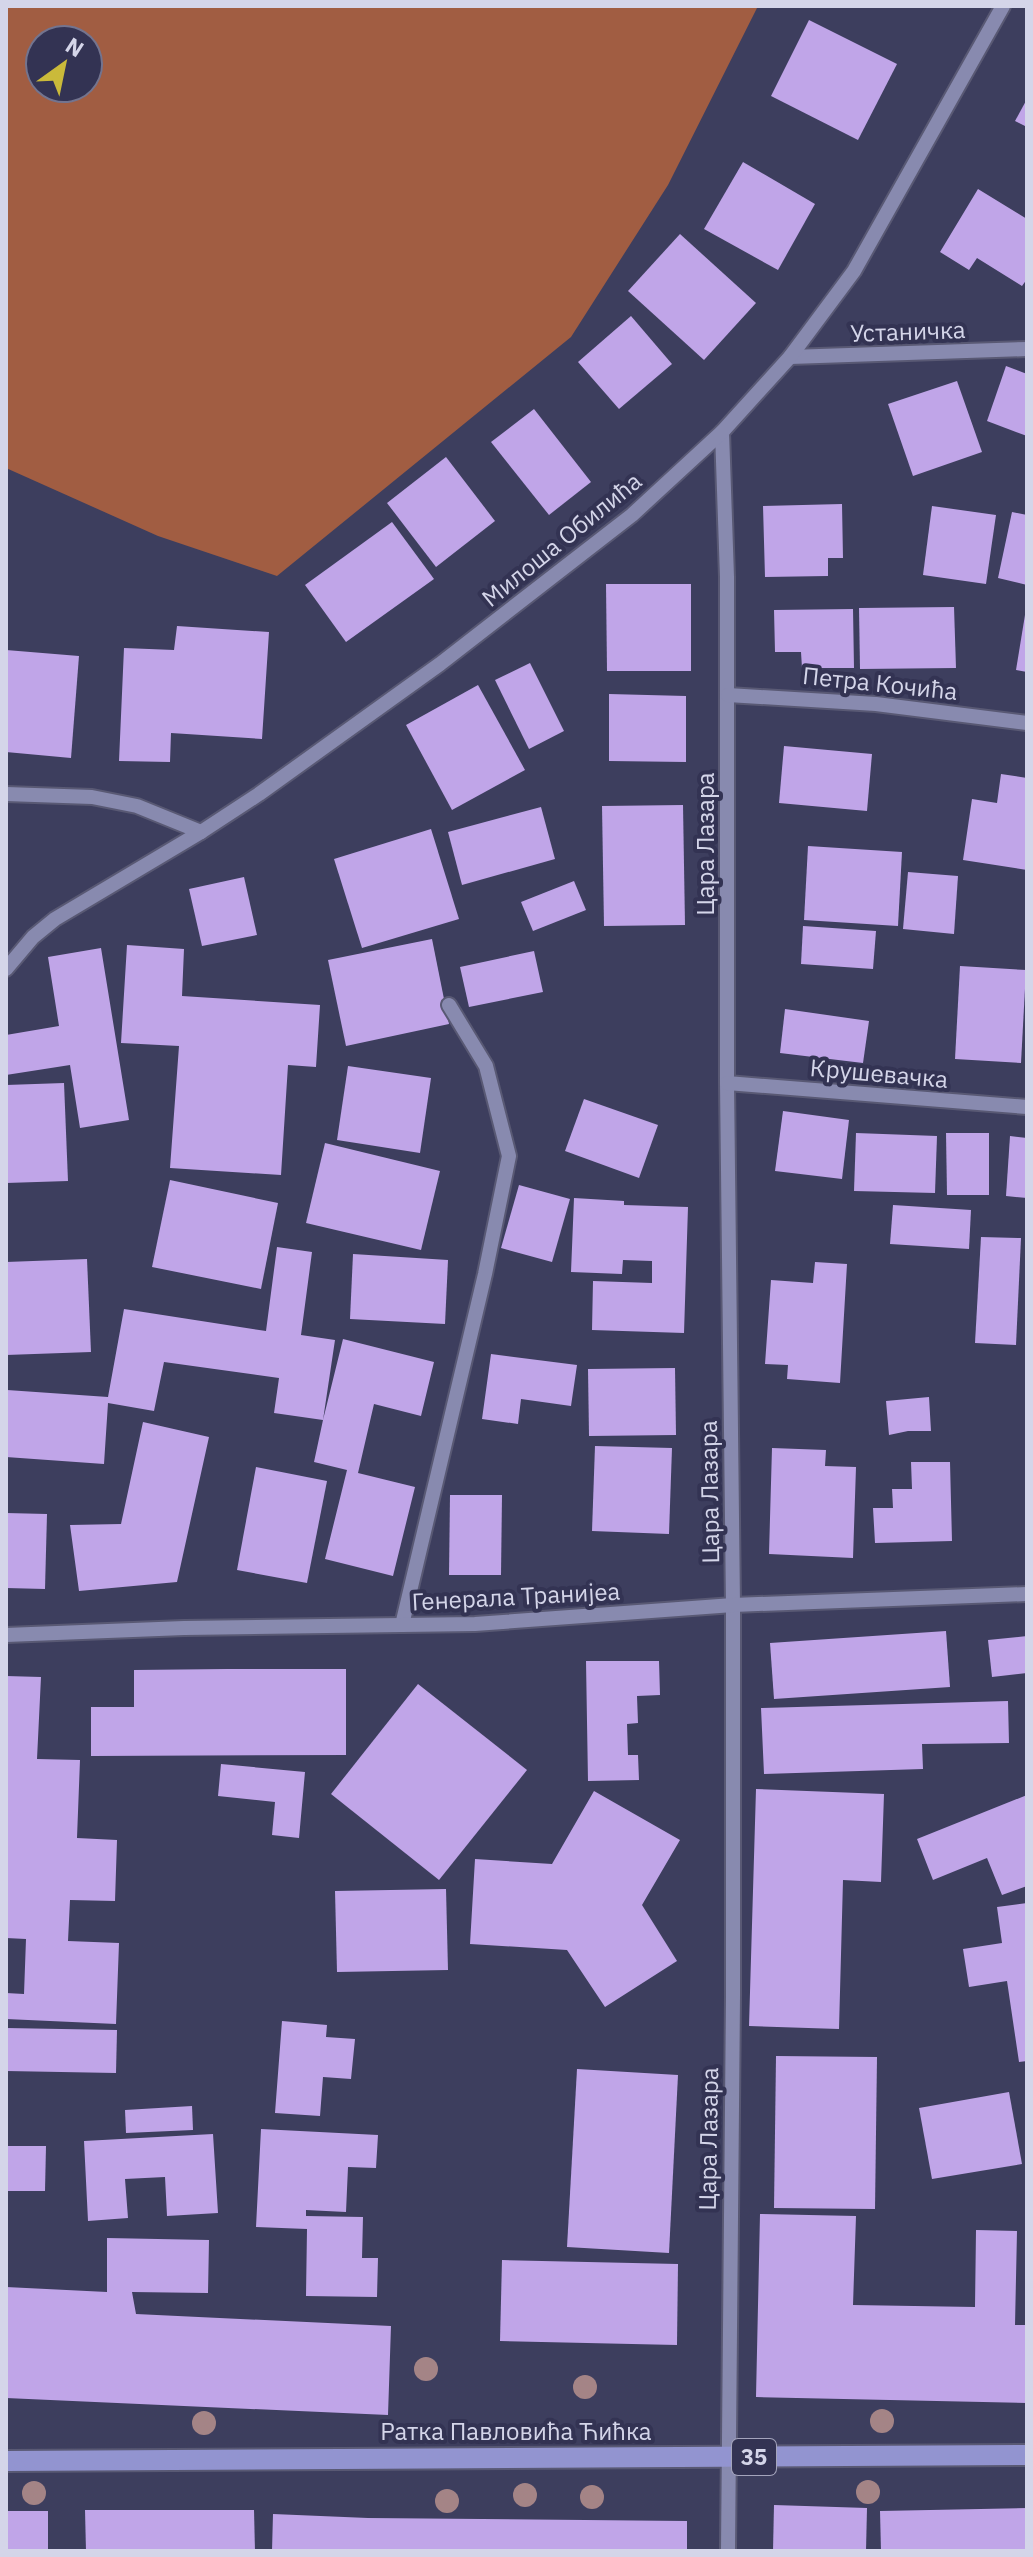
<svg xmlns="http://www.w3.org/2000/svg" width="1033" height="2557" viewBox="0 0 1033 2557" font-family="'IBM Plex Sans',sans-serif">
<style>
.forest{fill:#a15d42;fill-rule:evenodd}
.building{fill:#c0a5e8}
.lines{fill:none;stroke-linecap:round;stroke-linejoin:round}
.minor-casing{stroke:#595974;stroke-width:18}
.major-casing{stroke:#595974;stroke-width:24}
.minor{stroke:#888aaf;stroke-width:14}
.major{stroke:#9294d0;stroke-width:20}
.tree{fill:#a48486}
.labels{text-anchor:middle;stroke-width:8;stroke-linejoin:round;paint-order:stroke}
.shield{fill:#333353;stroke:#a4a4bc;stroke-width:2}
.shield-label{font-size:22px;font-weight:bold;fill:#d4d5e9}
.street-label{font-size:24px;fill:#d4d5e9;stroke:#333353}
</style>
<rect width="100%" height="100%" fill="#3d3e5e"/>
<path class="forest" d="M6,6H758L668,185L571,337L277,576L158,536L6,468ZM40,40H88V88H40Z"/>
<g class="building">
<polygon points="809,20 897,64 858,140 771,96"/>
<polygon points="1027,99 1027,127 1015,121"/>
<polygon points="743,162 815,204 778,270 704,229"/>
<polygon points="978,189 1027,219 1027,279 1022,286 977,258 969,270 940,252"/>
<polygon points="680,234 756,303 704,360 628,291"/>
<polygon points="631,316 672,364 619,409 578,362"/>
<polygon points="1006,366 1027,374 1027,436 987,421"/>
<polygon points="957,381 982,452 913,476 888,404"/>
<polygon points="534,409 591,482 549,515 491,442"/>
<polygon points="446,457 495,521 436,567 387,503"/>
<polygon points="842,504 843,558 828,558 828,576 765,577 763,506"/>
<polygon points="932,506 996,515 986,584 923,575"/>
<polygon points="1012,512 1027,515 1027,585 998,578"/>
<polygon points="392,522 434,579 346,642 305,585"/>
<polygon points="606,584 691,584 691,671 607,671"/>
<polygon points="954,607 956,668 860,669 859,608"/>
<polygon points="853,609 854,668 802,668 801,652 775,652 774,610"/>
<polygon points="1025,615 1027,615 1027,672 1016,670"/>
<polygon points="177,626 269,632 262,739 171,733 170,762 119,761 124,648 174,650"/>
<polygon points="6,650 79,656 71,758 6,752"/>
<polygon points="530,663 564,731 529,749 495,680"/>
<polygon points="478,685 525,770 452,810 406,725"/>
<polygon points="609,694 686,696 686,762 609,761"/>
<polygon points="784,746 872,754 867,811 779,803"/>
<polygon points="1001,774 1027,778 1027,870 963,860 972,799 997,803"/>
<polygon points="683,805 685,925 604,926 602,806"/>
<polygon points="541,807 555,859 462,885 448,832"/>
<polygon points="431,829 459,919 362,948 334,859"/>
<polygon points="808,846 902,852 898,926 804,920"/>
<polygon points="908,872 958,876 954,934 903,929"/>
<polygon points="244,877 257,935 202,946 189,889"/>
<polygon points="574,881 586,910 533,931 521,902"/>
<polygon points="803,926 876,931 873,969 801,964"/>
<polygon points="432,939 449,1024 346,1046 328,960"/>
<polygon points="127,945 184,949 182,996 320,1005 316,1067 288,1065 281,1175 170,1168 179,1046 121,1043"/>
<polygon points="101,948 129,1120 80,1128 70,1065 6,1075 6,1035 59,1026 48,957"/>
<polygon points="534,951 543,992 469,1007 460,967"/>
<polygon points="960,966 1026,970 1021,1063 955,1059"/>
<polygon points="785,1009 869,1021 863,1063 780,1053"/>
<polygon points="348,1066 431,1078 420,1153 337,1140"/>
<polygon points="64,1083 68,1181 6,1183 6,1085"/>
<polygon points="584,1099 658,1125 639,1178 565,1151"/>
<polygon points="783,1111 849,1120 842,1179 775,1171"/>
<polygon points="856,1133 937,1136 935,1193 854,1191"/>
<polygon points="946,1133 989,1133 989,1195 947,1195"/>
<polygon points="1010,1136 1027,1138 1027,1198 1006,1196"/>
<polygon points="325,1143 440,1171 421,1250 306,1223"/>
<polygon points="170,1180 278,1203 261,1289 152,1267"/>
<polygon points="519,1185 570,1199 552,1262 501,1248"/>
<polygon points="574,1198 624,1201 624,1205 688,1207 684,1333 592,1330 593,1281 652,1283 652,1261 623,1260 622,1274 571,1272"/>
<polygon points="893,1205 971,1210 969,1249 890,1244"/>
<polygon points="981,1237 1021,1238 1016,1345 975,1343"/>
<polygon points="277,1247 312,1252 301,1335 335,1340 323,1420 343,1339 434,1362 421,1416 374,1404 358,1473 415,1487 393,1576 325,1559 347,1470 314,1462 323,1420 274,1413 279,1378 164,1362 154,1411 108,1403 104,1464 6,1457 7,1390 108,1397 124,1309 266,1331"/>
<polygon points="353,1254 448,1260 445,1324 350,1319"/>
<polygon points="87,1259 91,1352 6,1355 6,1262"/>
<polygon points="815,1262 847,1264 840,1383 787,1379 788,1365 765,1364 771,1280 813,1283"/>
<polygon points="491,1354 577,1365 571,1406 521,1399 518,1424 482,1419"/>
<polygon points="675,1368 676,1435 589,1436 588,1369"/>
<polygon points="929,1397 931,1431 908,1431 889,1435 886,1401"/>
<polygon points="143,1422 209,1437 177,1582 79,1591 70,1525 121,1524"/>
<polygon points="595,1446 672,1448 669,1534 592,1531"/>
<polygon points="772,1448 826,1450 825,1466 856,1467 853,1558 769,1554"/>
<polygon points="911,1462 950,1462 952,1541 875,1543 873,1508 893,1508 892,1489 912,1489"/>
<polygon points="256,1467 327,1481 307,1583 237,1570"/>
<polygon points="450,1495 502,1495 501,1575 449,1575"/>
<polygon points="6,1513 47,1514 45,1589 6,1588"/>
<polygon points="946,1631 950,1687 774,1699 770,1643"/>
<polygon points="1027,1636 1027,1673 992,1677 988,1640"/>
<polygon points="586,1661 659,1661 660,1695 637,1696 638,1723 627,1724 628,1755 638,1755 639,1780 588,1781"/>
<polygon points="227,1669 346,1669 346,1755 91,1756 91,1707 134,1707 134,1670"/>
<polygon points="6,1676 41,1677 37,1759 80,1760 77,1838 117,1840 115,1901 70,1900 68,1941 119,1943 116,2024 6,2019 6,1993 24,1994 26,1939 6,1938"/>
<polygon points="418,1684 527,1770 439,1880 331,1794"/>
<polygon points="1008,1701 1009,1743 922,1744 923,1769 764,1774 761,1708"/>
<polygon points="221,1764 305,1772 299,1838 272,1835 275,1802 218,1796"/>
<polygon points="756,1789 884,1794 881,1882 843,1880 839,2029 749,2026"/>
<polygon points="594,1791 680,1840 642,1905 677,1961 605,2007 567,1950 470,1944 475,1859 552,1864"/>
<polygon points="1027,1795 1027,1886 1002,1895 987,1858 933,1880 917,1839"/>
<polygon points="446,1889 448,1970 337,1972 335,1891"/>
<polygon points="1027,1903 1027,2061 1019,2062 1007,1981 969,1987 963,1949 1002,1943 997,1907"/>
<polygon points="282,2021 327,2025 326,2037 355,2039 351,2079 323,2077 320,2116 275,2113"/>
<polygon points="6,2028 117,2030 116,2073 6,2071"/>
<polygon points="776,2056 877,2057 875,2209 774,2208"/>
<polygon points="577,2069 678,2075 669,2253 567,2247"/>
<polygon points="1009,2092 1022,2164 932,2179 919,2108"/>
<polygon points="192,2106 193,2130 126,2133 125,2110"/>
<polygon points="261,2129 378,2135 376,2168 348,2167 346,2212 306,2210 306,2216 363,2217 362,2258 378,2258 377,2297 306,2296 307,2229 256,2227"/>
<polygon points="213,2134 218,2213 167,2216 165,2177 125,2179 128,2218 88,2221 84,2141"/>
<polygon points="6,2146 46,2146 45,2191 6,2191"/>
<polygon points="760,2214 856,2216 853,2305 975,2307 976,2230 1017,2231 1015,2325 1027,2325 1027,2403 756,2397"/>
<polygon points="107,2238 209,2240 208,2293 132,2292 136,2314 391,2326 388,2415 6,2398 6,2287 107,2292"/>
<polygon points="502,2260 678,2264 677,2345 500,2341"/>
<polygon points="774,2505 867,2508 866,2551 773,2551"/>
<polygon points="1027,2508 1027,2551 881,2551 880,2511"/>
<polygon points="85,2510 254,2510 255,2551 86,2551"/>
<rect x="6" y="2511" width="42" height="40"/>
<polygon points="273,2514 368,2518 687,2521 687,2551 272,2551"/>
</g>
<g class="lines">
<g class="minor-casing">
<g id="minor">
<polyline points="790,357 1027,349"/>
<polyline points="722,432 727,577 727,1083 733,1605 733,1996 728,2551"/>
<polyline points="728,695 876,704 1027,723"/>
<polyline points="6,794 92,797 137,806 201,832"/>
<polyline points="6,969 33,937 55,919 201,832 259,794 440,664 632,515 722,432 790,357 854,271 1003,6"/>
<polyline points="727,1083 1027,1107"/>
<polyline points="402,1625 485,1274 509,1156 486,1066 449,1005"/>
<polyline points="6,1635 184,1628 475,1624 733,1605 1027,1594"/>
</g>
</g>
<g class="major-casing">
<polyline id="major" points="6,2461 1027,2455"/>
</g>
<use href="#minor" class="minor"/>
<use href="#major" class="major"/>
</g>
<g class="tree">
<circle cx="426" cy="2369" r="12"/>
<circle cx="585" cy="2387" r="12"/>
<circle cx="882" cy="2421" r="12"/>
<circle cx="204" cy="2423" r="12"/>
<circle cx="868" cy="2492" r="12"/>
<circle cx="34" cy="2493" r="12"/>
<circle cx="525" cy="2495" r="12"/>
<circle cx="592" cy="2497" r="12"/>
<circle cx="447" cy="2501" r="12"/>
</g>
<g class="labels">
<rect class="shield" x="732" y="2439" width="44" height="36" rx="6"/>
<g class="shield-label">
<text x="754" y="2465">35</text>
</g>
<g class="street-label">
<text transform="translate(908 332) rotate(-2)" y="8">Устаничка</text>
<text transform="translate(562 540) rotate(-39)" y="8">Милоша Обилића</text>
<text transform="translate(880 684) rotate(6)" y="8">Петра Кочића</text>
<text transform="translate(706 844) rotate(-90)" y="8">Цара Лазара</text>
<text transform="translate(879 1074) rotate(5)" y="8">Крушевачка</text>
<text transform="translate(710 1492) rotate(-91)" y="8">Цара Лазара</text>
<text transform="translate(516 1597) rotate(-3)" y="8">Генерала Транијеа</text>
<text transform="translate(709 2139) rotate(-89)" y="8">Цара Лазара</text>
<text x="516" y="2440">Ратка Павловића Ћићка</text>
</g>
</g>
<rect width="1033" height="2557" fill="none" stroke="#d4d5e9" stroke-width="16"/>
<g transform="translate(64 64) rotate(33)"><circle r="38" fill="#333353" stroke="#73748f" stroke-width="2"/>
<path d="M0-6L14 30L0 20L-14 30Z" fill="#caba3a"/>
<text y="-12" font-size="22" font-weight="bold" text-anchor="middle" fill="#d4d5e9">N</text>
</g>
</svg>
